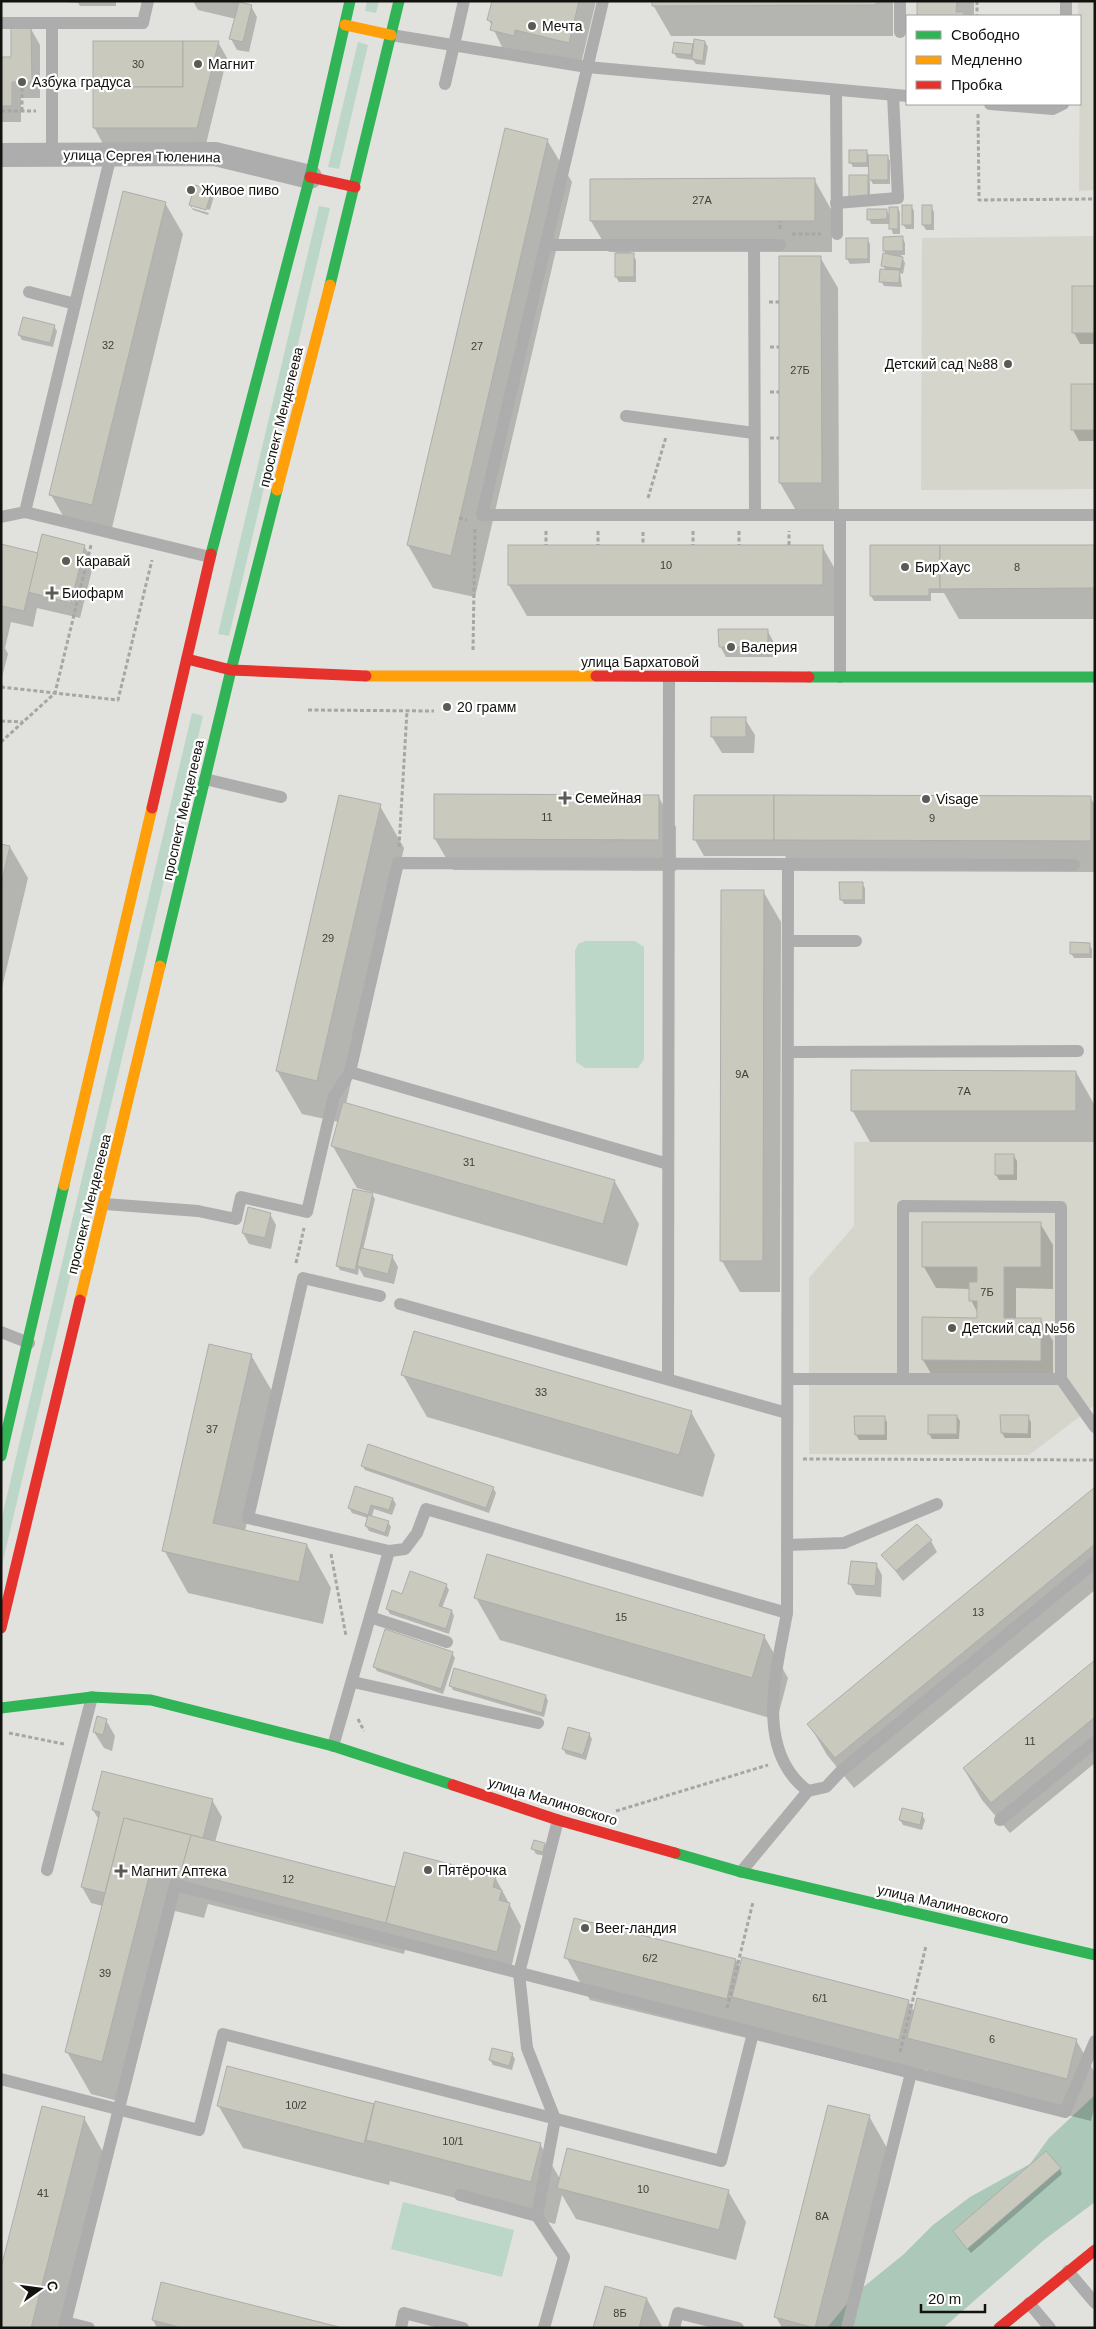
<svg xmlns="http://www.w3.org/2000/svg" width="1096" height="2329" viewBox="0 0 1096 2329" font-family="Helvetica,sans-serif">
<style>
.built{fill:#d6d5cb}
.green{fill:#bcd7c8}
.forest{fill:#acc8b9}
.shadow{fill:#0003}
.building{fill:#cac9be;stroke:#adadaa}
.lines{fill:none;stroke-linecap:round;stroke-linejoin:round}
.path{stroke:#a6a6a4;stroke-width:3;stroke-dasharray:4 2.5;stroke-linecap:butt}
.lane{stroke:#aeadad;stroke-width:12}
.street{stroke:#aeadad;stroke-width:24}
.fast{stroke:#30b455;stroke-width:11}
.slow{stroke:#ff9f0a;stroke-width:11}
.jam{stroke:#e5322d;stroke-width:11}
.poi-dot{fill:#5a5a57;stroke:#fff;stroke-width:2}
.labels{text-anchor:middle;stroke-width:4.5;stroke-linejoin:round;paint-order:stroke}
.number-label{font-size:11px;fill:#40403b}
.poi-label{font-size:14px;fill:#12120f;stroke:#fff;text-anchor:start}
.street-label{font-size:14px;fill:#12120f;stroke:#fff}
</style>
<rect width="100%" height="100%" fill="#e1e1dd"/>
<g class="built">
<polygon points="1078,1 1095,1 1095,190 1079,191 1080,16 1078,16"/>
<polygon points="1095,236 1095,489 921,490 922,238"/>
<polygon points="854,1142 1095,1142 1095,1405 1029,1455 809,1454 809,1278 854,1226"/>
</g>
<g class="green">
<polygon points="367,1 379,1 376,13 365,11"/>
<polygon points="358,42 368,45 339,169 328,167"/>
<polygon points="319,206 330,208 229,636 218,634"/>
<polygon points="192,713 203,716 1,1569 1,1521"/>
<polygon points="585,941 635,941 644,947 644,1059 638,1068 585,1068 576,1062 575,951 578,944"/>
<polygon points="403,2202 514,2230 502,2277 391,2249"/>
</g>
<polygon class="forest" points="1095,2095 1095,2202 1044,2240 943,2328 827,2328 856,2293 904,2254 933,2225 970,2197 1030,2164 1049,2138"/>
<g class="shadow">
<polygon points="52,1 116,1 116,6 80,6 78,3"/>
<polygon points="193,1 240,1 240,4 251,6 257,17 249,52 237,50 231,39 236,19 198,10"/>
<polygon points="493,1 596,1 581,64 504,51 489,20"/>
<polygon points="653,1 893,1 893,36 671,36 653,5"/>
<rect x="919" y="1" width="55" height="15"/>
<polygon points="31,29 40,45 40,98 21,98 21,122 1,122 1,58 13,58"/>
<polygon points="218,42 227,58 206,144 103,144 94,127"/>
<polygon points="705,42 708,47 705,65 696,64 693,60 677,58 674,53 675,43 695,45"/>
<polygon points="547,140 572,182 475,597 433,588 408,545"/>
<polygon points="866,151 869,156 887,156 890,161 890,184 873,184 870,179 870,167 853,167 850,162"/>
<polygon points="850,177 867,177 870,182 870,202"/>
<polygon points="814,179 832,211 832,252 631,252 636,260 636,282 619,282 616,277 616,252 609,252 591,221"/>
<polygon points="211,191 214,196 210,210 192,205 192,208 209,213 208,215 193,210 190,205"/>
<polygon points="165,203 183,234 110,536 69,526 51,495"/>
<polygon points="911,206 914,211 914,229 906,229 903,224"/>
<polygon points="931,207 934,212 934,230 926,230 923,225"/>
<polygon points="898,208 900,213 900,234 893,234 890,224 871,224 869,219 886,210 890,216"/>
<polygon points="902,238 905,243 905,255 901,255 905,263 903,274 900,273 902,287 884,286 881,281 886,271 883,265 887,255 884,251"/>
<polygon points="867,239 870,244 870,263 850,264 847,259"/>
<polygon points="820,257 838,288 839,514 798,514 780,483"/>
<polygon points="1095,287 1095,344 1080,344 1074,333"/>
<polygon points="54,326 57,331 53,347 22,340 19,335"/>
<polygon points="1095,385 1095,441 1079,441 1073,430 1073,386"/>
<polygon points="1,545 39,554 84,546 94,562 80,618 37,608 33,627 11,622 5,648 8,654 1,681"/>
<polygon points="822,546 840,578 840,616 527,616 509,585 509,547"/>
<polygon points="1095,546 1095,619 959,619 944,593 931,593 931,601 874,601 871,596"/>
<polygon points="767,630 773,641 773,657 726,657 720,646"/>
<polygon points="713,718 745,719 755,735 754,753 722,753 712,737"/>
<polygon points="436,796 658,796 676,827 676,871 453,870 435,839"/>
<polygon points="1090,797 1095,805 1095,872 793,871 785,856 704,856 695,840"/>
<polygon points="380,806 404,848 346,1104 615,1182 639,1224 627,1266 357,1188 332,1145 339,1122 302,1114 277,1071"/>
<polygon points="1,845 10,847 28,878 1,992"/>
<polygon points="862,883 865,888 865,904 844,904 841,899"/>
<polygon points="763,891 781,922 780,1292 740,1292 722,1261"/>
<polygon points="1089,944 1092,949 1092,958 1074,958 1071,953"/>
<polygon points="1076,1072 1094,1104 1094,1142 870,1142 852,1110"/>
<polygon points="1014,1156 1017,1161 1017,1180 999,1180 996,1175"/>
<polygon points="371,1193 375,1199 363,1250 392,1256 398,1267 394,1284 364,1277 359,1268 358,1275 340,1270 337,1265"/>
<polygon points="270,1214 276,1225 271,1249 249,1244 243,1233"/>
<polygon points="1040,1223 1053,1245 1053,1289 1016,1288 1016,1319 1040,1319 1053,1341 1053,1382 936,1382 923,1360 923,1319 978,1319 978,1314 971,1300 970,1289 936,1288 924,1267"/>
<polygon points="251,1355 276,1398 245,1531 307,1545 331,1588 323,1624 188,1593 164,1550"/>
<polygon points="403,1375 691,1412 715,1455 703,1497 427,1417"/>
<polygon points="957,1416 960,1421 959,1439 932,1439 929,1434"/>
<polygon points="884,1417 887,1422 887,1440 859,1440 856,1435"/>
<polygon points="1002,1417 1028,1417 1031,1422 1031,1438 1005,1438 1002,1433"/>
<polygon points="362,1465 493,1488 496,1493 489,1513 365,1470"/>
<polygon points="1095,1488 1095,1590 854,1788 827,1755 809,1724"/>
<polygon points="393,1499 396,1504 392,1515 374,1509 372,1516 388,1522 391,1527 388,1537 369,1531 366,1526 368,1518 352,1513 349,1508"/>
<polygon points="931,1541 937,1552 903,1581 883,1555"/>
<polygon points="876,1564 882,1575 881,1597 856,1595 850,1584"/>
<polygon points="446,1585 449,1590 442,1608 452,1611 454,1616 449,1634 390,1614 387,1609 403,1595"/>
<polygon points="476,1598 764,1636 788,1678 777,1720 500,1640"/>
<polygon points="452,1653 455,1658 443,1694 377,1671 374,1666"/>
<polygon points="1095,1661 1095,1763 1010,1833 982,1800 964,1769"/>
<polygon points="451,1686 546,1696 548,1701 544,1717 453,1690"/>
<polygon points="106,1720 115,1736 112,1751 104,1748 94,1732"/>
<polygon points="589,1734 592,1739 586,1760 566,1754 563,1749"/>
<polygon points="212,1800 222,1817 215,1842 396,1888 495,1877 521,1926 510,1973 406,1946 404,1954 208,1904 204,1918 175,1911 126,2103 91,2094 67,2052 103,1906 91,1903 82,1887 99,1820 93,1810"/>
<polygon points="922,1815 925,1820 922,1830 903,1825 900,1820"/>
<polygon points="545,1844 547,1849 545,1856 536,1854 533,1849"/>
<polygon points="566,1957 736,1960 741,1969 908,2001 915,2013 1076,2040 1095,2073 1095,2105 1091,2121 933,2081 926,2069 923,2081 590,2000"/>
<polygon points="512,2054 515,2059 512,2070 493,2065 490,2060"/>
<polygon points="228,2068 540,2144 560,2179 728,2191 746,2222 736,2260 576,2219 562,2195 555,2224 390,2181 389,2185 243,2148 218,2105"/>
<polygon points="869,2116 887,2148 842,2328 782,2328 776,2317"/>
<polygon points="84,2118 108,2161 66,2328 1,2328"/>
<polygon points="1060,2169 1062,2174 971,2253 957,2236 954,2232"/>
<polygon points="647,2299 663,2328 595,2328"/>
<polygon points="153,2320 338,2328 157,2328"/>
</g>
<g class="building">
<polygon points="492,1 579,1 569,43 515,30 514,36 490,30 492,22 487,20"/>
<polygon points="652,1 876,1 876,5 652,6"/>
<polygon points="917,1 957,1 956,12 964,12 964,16 917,16"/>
<polygon points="239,2 252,5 243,42 229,39"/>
<polygon points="11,28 31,28 32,82 12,82 12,106 1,106 1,57 11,57"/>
<polygon points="694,39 705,41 703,61 692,59"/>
<rect x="93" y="41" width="90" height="46"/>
<polygon points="183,41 219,41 197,128 93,128 93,87 183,87"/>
<polygon points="674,42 693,44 691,55 672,53"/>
<polygon points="505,128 548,139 451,556 407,545"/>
<rect x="849" y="150" width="18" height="13"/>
<polygon points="868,155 888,155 888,180 869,180"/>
<rect x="849" y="175" width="19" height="22"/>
<polygon points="815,178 815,221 590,221 590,179"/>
<polygon points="195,185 212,190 206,210 189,205"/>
<polygon points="123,191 166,202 92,505 49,495"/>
<rect x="902" y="205" width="10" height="20"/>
<rect x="922" y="205" width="10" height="20"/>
<rect x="889" y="207" width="9" height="22"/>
<polygon points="867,209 887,209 887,219 867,220"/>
<polygon points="903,236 903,251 883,251 883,237"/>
<rect x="846" y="238" width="22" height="21"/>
<rect x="615" y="253" width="19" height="24"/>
<polygon points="883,253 903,257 901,269 881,266"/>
<polygon points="779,256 821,256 822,483 779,483"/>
<polygon points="880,269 900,270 899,283 879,282"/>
<rect x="1072" y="286" width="23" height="47"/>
<polygon points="23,317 55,325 50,343 18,335"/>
<rect x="1071" y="384" width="24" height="46"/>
<polygon points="42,534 85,545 71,603 28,592"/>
<polygon points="1,544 38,553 24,611 2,606 1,610"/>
<rect x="508" y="545" width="315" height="40"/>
<polygon points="870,545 940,545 940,589 929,589 929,596 870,596"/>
<polygon points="940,545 1095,545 1095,588 940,589"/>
<polygon points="718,629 768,629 768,647 719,647"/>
<rect x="711" y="717" width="35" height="20"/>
<polygon points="434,794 659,795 659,840 434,839"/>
<polygon points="339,795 381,804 317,1081 276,1071"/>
<polygon points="694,795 774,795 774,840 693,840"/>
<polygon points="774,795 1091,796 1091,841 774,840"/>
<polygon points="1,844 10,846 1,885"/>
<polygon points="839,882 863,882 863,900 840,900"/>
<polygon points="721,890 764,890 763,1261 720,1261"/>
<polygon points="1070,942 1090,943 1090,954 1070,954"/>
<polygon points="851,1070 1076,1071 1076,1111 851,1111"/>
<polygon points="343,1102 615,1180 603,1224 331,1146"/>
<rect x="995" y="1154" width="19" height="21"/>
<polygon points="353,1189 373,1193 355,1270 336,1266"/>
<polygon points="248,1207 271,1213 265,1238 242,1233"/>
<polygon points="922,1222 1041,1222 1041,1267 1004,1267 1004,1318 1041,1318 1041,1361 922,1360 922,1317 977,1318 977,1301 969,1301 969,1282 977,1282 977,1267 922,1267"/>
<polygon points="361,1248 393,1255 388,1274 357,1266"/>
<polygon points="414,1331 692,1411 679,1455 401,1375"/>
<polygon points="209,1344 252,1354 213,1523 307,1544 299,1582 162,1551"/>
<rect x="928" y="1415" width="29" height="19"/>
<polygon points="1000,1415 1029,1415 1028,1434 1001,1433"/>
<polygon points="854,1416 885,1416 885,1435 855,1435"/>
<polygon points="368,1444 494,1487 486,1508 361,1466"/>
<polygon points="355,1486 393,1498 389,1510 371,1505 368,1515 348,1508"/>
<polygon points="1095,1487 1095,1544 835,1758 807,1724"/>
<polygon points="368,1515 389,1521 385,1533 365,1526"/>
<polygon points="917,1524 932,1540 896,1571 881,1555"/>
<polygon points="487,1554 765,1635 752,1678 474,1598"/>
<polygon points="851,1561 877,1563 875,1586 848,1584"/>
<polygon points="410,1571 447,1584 439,1606 452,1610 446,1629 386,1609 392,1590 402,1594"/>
<polygon points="385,1629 453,1652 441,1689 373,1667"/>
<polygon points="1095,1660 1095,1717 991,1803 963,1768"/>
<polygon points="454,1668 546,1695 542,1713 449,1686"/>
<polygon points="97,1716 107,1719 103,1735 93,1732"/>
<polygon points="568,1727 590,1733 583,1755 562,1749"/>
<polygon points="102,1771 213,1799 203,1838 124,1818 105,1893 81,1887 100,1812 92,1810"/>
<polygon points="902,1808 923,1813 920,1825 899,1820"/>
<polygon points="124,1818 191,1835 180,1876 151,1869 102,2062 65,2052"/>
<polygon points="191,1835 395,1887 386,1923 181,1871"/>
<polygon points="534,1840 545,1843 543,1852 531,1849"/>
<polygon points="404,1852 496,1876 493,1887 502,1890 499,1900 510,1903 497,1952 386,1923"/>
<polygon points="574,1918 736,1959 727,1999 564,1958"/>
<polygon points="742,1957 909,2000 899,2040 732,1997"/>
<polygon points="917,1998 1077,2039 1067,2079 907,2038"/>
<polygon points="492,2048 513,2053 509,2066 489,2060"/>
<polygon points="227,2066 374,2104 364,2144 217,2106"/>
<polygon points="375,2101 541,2143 531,2182 366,2140"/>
<polygon points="828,2105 870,2115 815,2328 774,2317"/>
<polygon points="42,2106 85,2117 31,2328 1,2328 1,2268"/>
<polygon points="567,2148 729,2190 719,2230 557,2188"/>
<polygon points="1046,2151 1061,2168 967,2249 953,2231"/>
<polygon points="161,2282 343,2328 182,2328 152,2320"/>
<polygon points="605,2286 647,2298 639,2328 593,2328"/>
</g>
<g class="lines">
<g class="path">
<polyline points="977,1 977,16"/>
<polyline points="1,111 36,111"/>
<polyline points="22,111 22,82"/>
<polyline points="978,114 979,200 1095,199"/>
<polyline points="780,229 780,221"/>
<polyline points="792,234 821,234"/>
<polyline points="769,302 779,302"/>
<polyline points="770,347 779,347"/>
<polyline points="770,392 779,392"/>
<polyline points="770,438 779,438"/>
<polyline points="648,498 666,437"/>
<polyline points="459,518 467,520"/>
<polyline points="546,531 546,545"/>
<polyline points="598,531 598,545"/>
<polyline points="693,531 693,545"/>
<polyline points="739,531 739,545"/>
<polyline points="643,532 643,545"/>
<polyline points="789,545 789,531"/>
<polyline points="473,650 475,528"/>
<polyline points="1,687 118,700 152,560"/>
<polyline points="308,710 434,711"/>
<polyline points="1,721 23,722"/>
<polyline points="1,742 55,693 91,545"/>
<polyline points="399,847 407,711"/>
<polyline points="296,1263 304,1228"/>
<polyline points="803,1459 1095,1460"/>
<polyline points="331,1554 346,1636"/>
<polyline points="358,1719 364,1731"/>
<polyline points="9,1733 64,1744"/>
<polyline points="616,1811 768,1765"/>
<polyline points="727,2008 753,1902"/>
<polyline points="900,2052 926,1946"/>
</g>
<g class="lane">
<polyline points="603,1 482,515 1095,515"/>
<polyline points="900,1 900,32"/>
<polyline points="1066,1 1066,16"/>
<polyline points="1,23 52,23"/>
<polyline points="391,35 587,67 907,96"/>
<polyline points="445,84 464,1"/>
<polyline points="836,90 837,234"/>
<polyline points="990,104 1053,109 1063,104"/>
<polyline points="52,155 52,23 143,23 148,1"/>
<polyline points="836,203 898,198 893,95"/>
<polyline points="545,245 780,245"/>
<polyline points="754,245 755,515"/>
<polyline points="29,292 75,304"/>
<polyline points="626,416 754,433"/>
<polyline points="25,512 111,155"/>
<polyline points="840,515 840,677"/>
<polyline points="1,517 25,512 210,557"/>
<polyline points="205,779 281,797"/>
<path d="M788,864L787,1613C777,1669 753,1750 808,1791L826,1787L841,1771L1095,1562"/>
<polyline points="788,941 856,941"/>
<polyline points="788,1052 1078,1051"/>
<polyline points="350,1072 668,1164"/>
<polyline points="105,1204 198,1211 236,1219 241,1197 307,1212 334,1096 350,1072 398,863 1074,865"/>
<polyline points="380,1296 303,1278 248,1518 389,1551 405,1549 417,1533 426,1509 787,1613"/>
<polyline points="400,1304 787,1413"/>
<polyline points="1,1332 29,1343"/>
<polyline points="668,1379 669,677"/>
<polyline points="788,1379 1061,1379"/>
<polyline points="903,1379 903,1206 1061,1207 1061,1379 1095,1427"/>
<polyline points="787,1545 844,1543 937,1504"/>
<polyline points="370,1617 447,1642"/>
<polyline points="353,1682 538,1723"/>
<polyline points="333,1746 389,1551"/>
<polyline points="1000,1820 1095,1742"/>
<polyline points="47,1870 92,1697"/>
<polyline points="741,1872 808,1791"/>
<polyline points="1,2079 199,2130 223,2034 721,2161 753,2033"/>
<polyline points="460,2195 537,2216"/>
<polyline points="1068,2271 1095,2303"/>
<polyline points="1029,2303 1050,2328"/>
<polyline points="65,2322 89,2328"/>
<polyline points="64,2328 175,1885 1065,2112 1095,2041"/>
<polyline points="401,2328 404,2313 463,2328"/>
<polyline points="544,2328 564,2257 537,2216 555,2119 527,2048 519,1973 558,1820"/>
<polyline points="674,2328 678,2313 738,2328"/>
<polyline points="847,2328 911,2073"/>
</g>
<polyline class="street" points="1,155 215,154 310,177"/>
<g class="fast">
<polyline points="330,285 399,1"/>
<polyline points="211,554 310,177 350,1"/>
<polyline points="809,677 1095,677"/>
<polyline points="160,966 231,670 277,490"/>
<polyline points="1,1456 64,1185"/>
<polyline points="1,1708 92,1697 151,1700 333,1746 453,1785"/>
<polyline points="675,1853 741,1872 1095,1955"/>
</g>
<g class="slow">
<polyline points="345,25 391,35"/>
<polyline points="277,490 330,285"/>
<polyline points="366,676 596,676"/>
<polyline points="64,1185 152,808"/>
<polyline points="80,1300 160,966"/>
</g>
<g class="jam">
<polyline points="310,177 355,187"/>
<polyline points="187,659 231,670 366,676"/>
<polyline points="596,676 809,677"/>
<polyline points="152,808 211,554"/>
<polyline points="1,1628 80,1300"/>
<polyline points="453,1785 558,1820 675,1853"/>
<polyline points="999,2328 1095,2250"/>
</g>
</g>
<g class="poi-dot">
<circle cx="532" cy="26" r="5"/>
<circle cx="198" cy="64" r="5"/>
<circle cx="22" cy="82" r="5"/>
<circle cx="191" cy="190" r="5"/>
<circle cx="1008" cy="364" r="5"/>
<circle cx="66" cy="561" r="5"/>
<circle cx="905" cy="567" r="5"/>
<path d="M49.5 585.5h5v5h5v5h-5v5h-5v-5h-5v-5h5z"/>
<circle cx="731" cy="647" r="5"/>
<circle cx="447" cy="707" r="5"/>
<path d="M562.5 790.5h5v5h5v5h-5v5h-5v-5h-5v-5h5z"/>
<circle cx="926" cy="799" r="5"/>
<circle cx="952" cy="1328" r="5"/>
<circle cx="428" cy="1870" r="5"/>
<path d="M118.5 1863.5h5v5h5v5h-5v5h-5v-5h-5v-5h5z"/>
<circle cx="585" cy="1928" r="5"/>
</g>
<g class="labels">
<g class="number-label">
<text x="138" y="68">30</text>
<text x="702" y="204">27А</text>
<text x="108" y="349">32</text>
<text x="477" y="350">27</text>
<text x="800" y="374">27Б</text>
<text x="666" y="569">10</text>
<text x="1017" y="571">8</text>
<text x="547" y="821">11</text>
<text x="932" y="822">9</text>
<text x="328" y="942">29</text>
<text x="742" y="1078">9А</text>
<text x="964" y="1095">7А</text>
<text x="469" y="1166">31</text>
<text x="987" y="1296">7Б</text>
<text x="541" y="1396">33</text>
<text x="212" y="1433">37</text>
<text x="978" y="1616">13</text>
<text x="621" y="1621">15</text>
<text x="1030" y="1745">11</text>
<text x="288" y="1883">12</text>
<text x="650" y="1962">6/2</text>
<text x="105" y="1977">39</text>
<text x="820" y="2002">6/1</text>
<text x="992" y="2043">6</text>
<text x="296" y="2109">10/2</text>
<text x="453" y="2145">10/1</text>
<text x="643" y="2193">10</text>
<text x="43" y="2197">41</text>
<text x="822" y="2220">8А</text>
<text x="620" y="2317">8Б</text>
</g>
<g class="poi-label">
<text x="542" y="31">Мечта</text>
<text x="208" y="69">Магнит</text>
<text x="32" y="87">Азбука градуса</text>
<text x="201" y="195">Живое пиво</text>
<text x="998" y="369" text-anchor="end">Детский сад №88</text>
<text x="76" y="566">Каравай</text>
<text x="915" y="572">БирХаус</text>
<text x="62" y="598">Биофарм</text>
<text x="741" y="652">Валерия</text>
<text x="457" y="712">20 грамм</text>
<text x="575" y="803">Семейная</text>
<text x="936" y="804">Visage</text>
<text x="962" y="1333">Детский сад №56</text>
<text x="438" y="1875">Пятёрочка</text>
<text x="131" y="1876">Магнит Аптека</text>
<text x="595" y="1933">Beer-ландия</text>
</g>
<g class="street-label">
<text transform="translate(142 156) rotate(1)" y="5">улица Сергея Тюленина</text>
<text transform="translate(281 417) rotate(-76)" y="5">проспект Менделеева</text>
<text x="640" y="667">улица Бархатовой</text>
<text transform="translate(183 810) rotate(-77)" y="5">проспект Менделеева</text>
<text transform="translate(89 1204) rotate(-76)" y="5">проспект Менделеева</text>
<text transform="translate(553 1801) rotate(17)" y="5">улица Малиновского</text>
<text transform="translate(943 1904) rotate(13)" y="5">улица Малиновского</text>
</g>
</g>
<rect width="1096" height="2329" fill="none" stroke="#12120f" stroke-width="5"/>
<rect x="906" y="15" width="175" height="90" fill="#ffffff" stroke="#a0a09f"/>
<rect x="916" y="31" width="25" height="8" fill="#30b455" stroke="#a0a09f"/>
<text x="951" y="40" font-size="15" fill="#12120f">Свободно</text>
<rect x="916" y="56" width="25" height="8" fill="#ff9f0a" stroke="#a0a09f"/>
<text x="951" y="65" font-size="15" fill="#12120f">Медленно</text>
<rect x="916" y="81" width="25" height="8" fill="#e5322d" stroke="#a0a09f"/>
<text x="951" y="90" font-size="15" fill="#12120f">Пробка</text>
<g transform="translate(40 2289) rotate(76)" stroke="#ffffff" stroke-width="4" paint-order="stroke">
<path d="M0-4L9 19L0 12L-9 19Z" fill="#12120f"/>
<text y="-8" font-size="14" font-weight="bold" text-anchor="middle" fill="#12120f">С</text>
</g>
<path d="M921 2304v8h64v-8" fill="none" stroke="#12120f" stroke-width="2.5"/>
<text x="928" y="2304" font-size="15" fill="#12120f" stroke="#ffffff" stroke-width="4" paint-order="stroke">20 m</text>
</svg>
